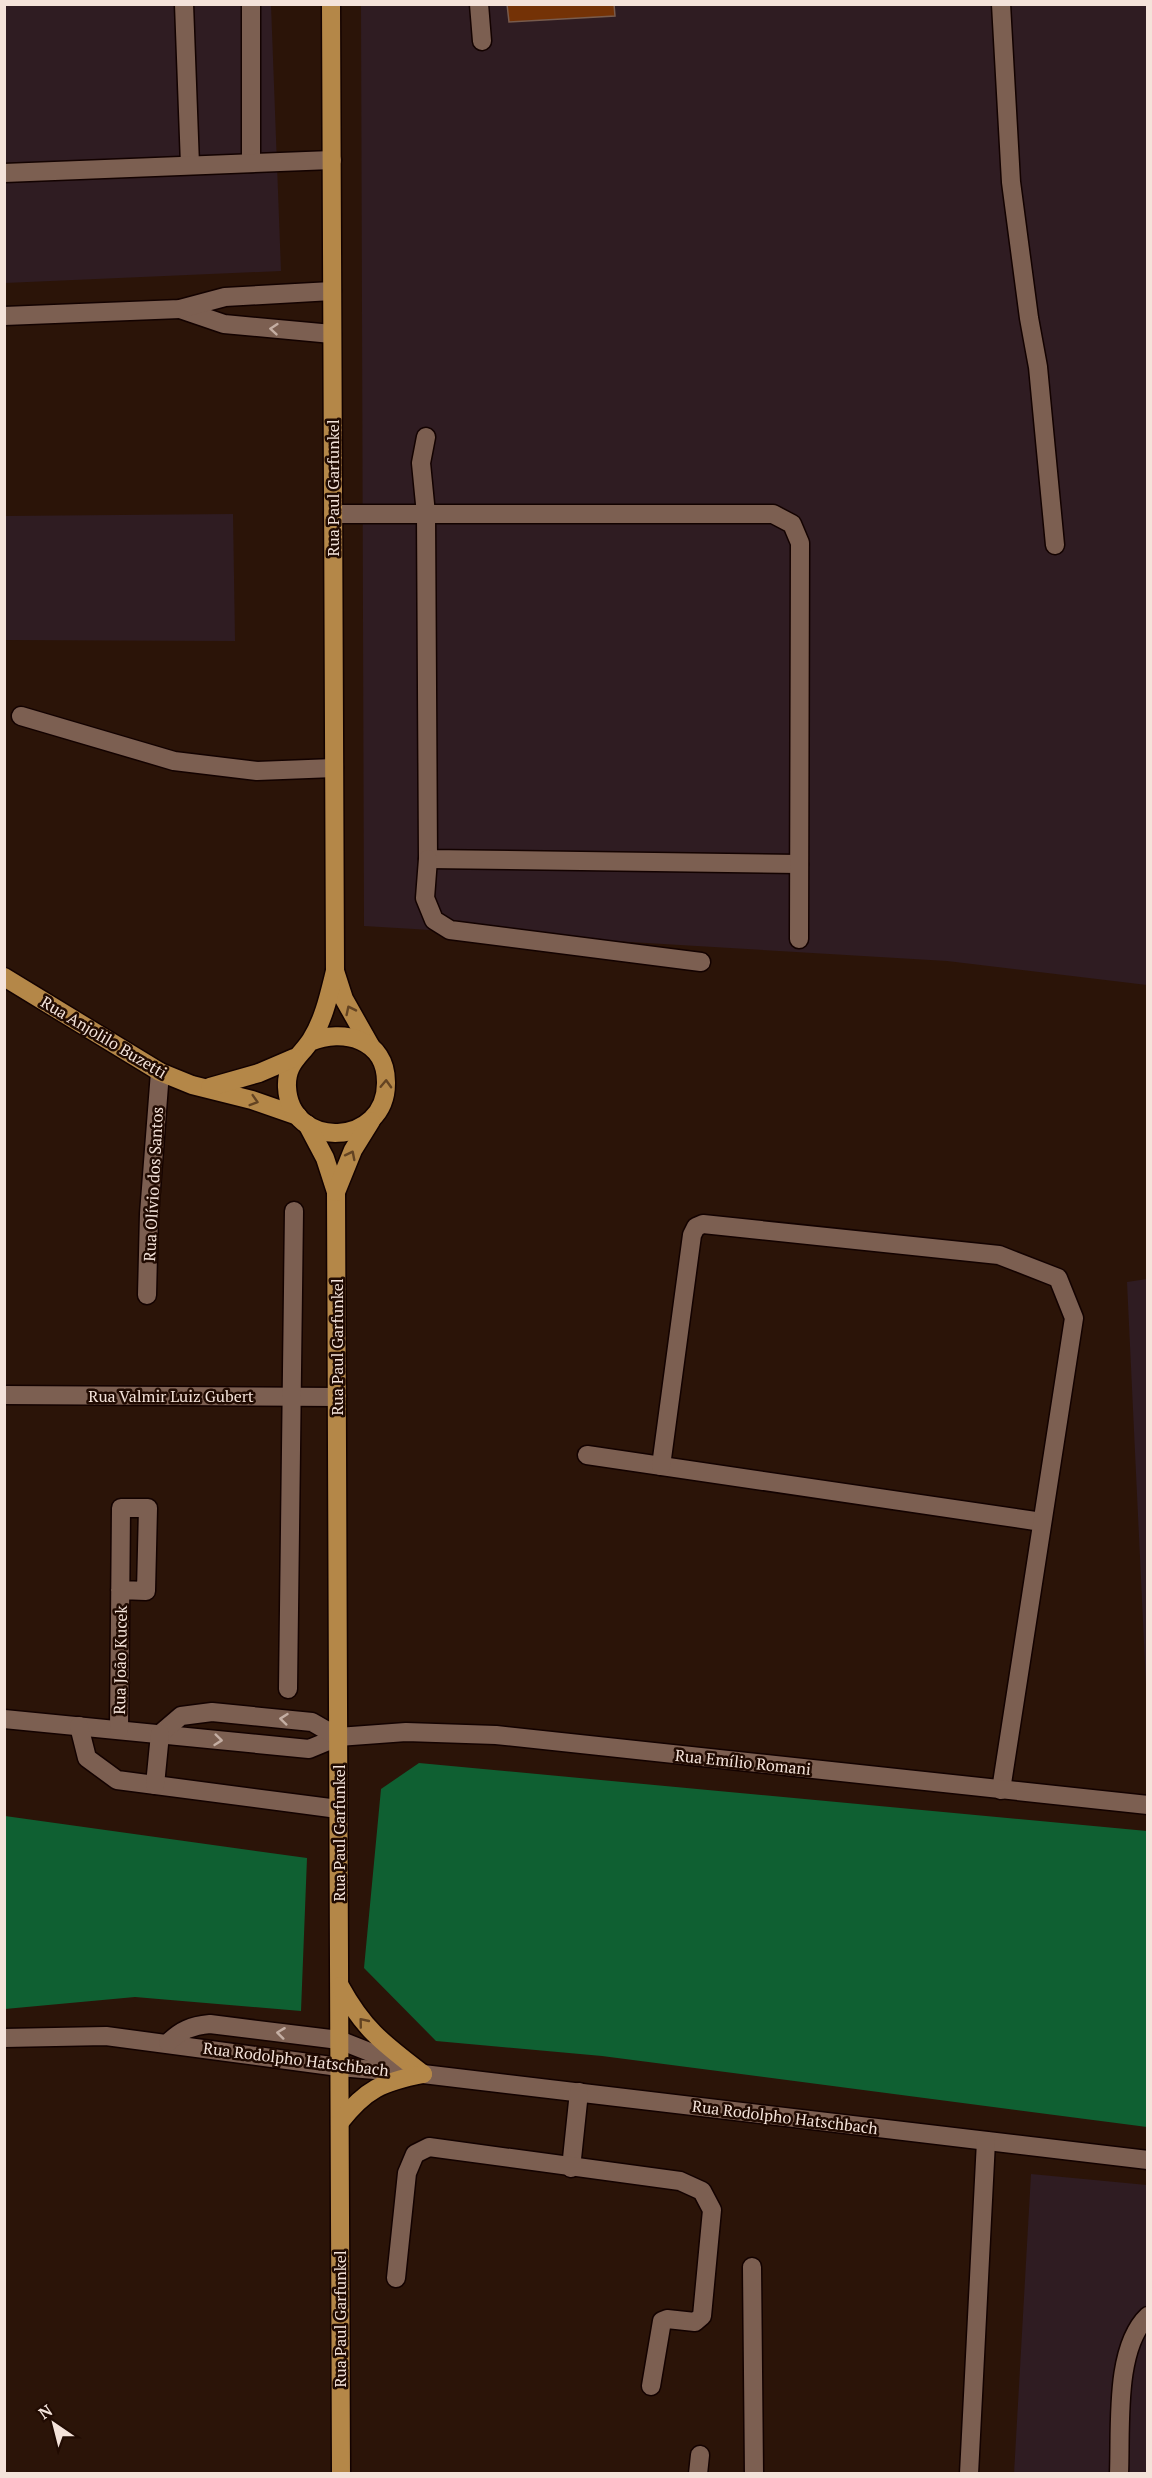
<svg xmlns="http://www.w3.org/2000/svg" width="1152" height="2478" viewBox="0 0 1152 2478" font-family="'PT Serif',serif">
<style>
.industrial{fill:#2f1c22}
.forest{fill:#0f6032}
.building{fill:#743206;stroke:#785b4d;stroke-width:1.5}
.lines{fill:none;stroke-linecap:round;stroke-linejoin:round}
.minor-casing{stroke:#130200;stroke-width:21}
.major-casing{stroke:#130200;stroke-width:21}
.minor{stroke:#7c5f51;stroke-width:18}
.major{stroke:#b48748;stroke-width:18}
.oneway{stroke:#c4aea3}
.oneway2{stroke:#634322}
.labels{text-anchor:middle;stroke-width:5;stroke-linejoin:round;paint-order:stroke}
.street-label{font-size:16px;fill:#f4e3da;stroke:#210b02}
</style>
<rect width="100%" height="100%" fill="#2b1408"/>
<g class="industrial">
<polygon points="4,5 271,5 281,271 5,283"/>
<polygon points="361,5 1147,5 1147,985 947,961 364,926"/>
<polygon points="233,514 235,641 5,640 5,516"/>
<polygon points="1147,1279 1148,1279 1147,1706 1127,1282"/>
<polygon points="1031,2174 1147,2185 1147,2473 1014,2474"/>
</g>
<g class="forest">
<polygon points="419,1763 1147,1831 1147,2127 602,2056 436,2041 364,1968 381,1789"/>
<polygon points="5,1816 307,1858 301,2011 135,1997 5,2009"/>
</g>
<polygon class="building" points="507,4 614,4 615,16 509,22"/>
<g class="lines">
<g class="minor-casing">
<g id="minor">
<polyline points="184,4 190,165"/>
<polyline points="251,4 251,163"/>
<polyline points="479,4 482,41"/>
<polyline points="1001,4 1011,182 1029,318 1038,367 1055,545"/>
<polyline points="4,173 332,160"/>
<polyline points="180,309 224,324 332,334"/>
<polyline points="4,316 180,309 225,297 332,291"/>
<polyline points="426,437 421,463 426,514 428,859 799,864"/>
<polyline points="333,514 773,514 792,524 800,543 799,939"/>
<polyline points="21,716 174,761 257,771 334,768"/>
<polyline points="428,859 425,898 434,920 450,930 701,962"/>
<polyline points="147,1295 149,1214 160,1072"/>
<polyline points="4,1395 337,1397"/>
<polyline points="587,1455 1042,1522"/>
<polyline points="661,1466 692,1235 696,1227 703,1224 999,1255 1058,1278 1074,1318 1001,1790"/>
<polyline points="288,1689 294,1211"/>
<polyline points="4,1719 309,1749 338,1737 406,1732 496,1735 1148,1805"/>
<polyline points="79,1726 87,1758 117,1780 338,1809"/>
<polyline points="119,1730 121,1508 148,1508 146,1591 120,1590"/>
<polyline points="160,1734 181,1716 212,1712 312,1722 338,1737"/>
<polyline points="155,1785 160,1734"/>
<polyline points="4,2038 106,2036 339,2067 423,2074 1148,2160"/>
<path d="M168,2043C181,2030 191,2026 210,2024L339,2040L405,2066"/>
<polyline points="571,2168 579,2092"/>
<polyline points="752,2267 754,2474"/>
<polyline points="396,2278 407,2173 415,2154 429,2147 680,2181 702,2191 712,2210 702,2316 695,2322 667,2319 662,2321 651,2386"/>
<polyline points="698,2474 700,2455"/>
<polyline points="969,2474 986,2141"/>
<path d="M1119,2474C1121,2428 1114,2348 1148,2316"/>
</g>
</g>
<g class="major-casing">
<g id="major">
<polyline points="335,971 344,999 370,1045"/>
<polyline points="4,977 160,1072 192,1085 252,1100 298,1116"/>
<path d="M310,1042C343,1028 386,1039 386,1082C387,1147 290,1151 287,1087C286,1063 300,1057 311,1040C324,1019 329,995 335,971L331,4"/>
<polyline points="210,1087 259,1073 294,1058"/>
<polyline points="307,1124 325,1158 336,1192 341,2474"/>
<polyline points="336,1192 353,1150 371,1121"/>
<path d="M340,1986C364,2030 384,2044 423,2074"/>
<path d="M340,2122C366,2089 382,2082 423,2074"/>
</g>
</g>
<use href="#minor" class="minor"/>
<use href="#major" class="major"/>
</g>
<defs><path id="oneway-chevron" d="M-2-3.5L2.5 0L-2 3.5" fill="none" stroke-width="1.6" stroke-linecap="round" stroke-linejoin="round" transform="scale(1.5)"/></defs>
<g class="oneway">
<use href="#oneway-chevron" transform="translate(274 329) rotate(-175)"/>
<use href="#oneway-chevron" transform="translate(284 1719) rotate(-174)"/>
<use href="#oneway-chevron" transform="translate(218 1740) rotate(6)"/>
<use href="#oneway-chevron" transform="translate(281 2033) rotate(-173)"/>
</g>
<g class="oneway2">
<use href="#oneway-chevron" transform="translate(350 1010) rotate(-116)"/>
<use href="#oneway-chevron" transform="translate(386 1084) rotate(-88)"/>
<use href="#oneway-chevron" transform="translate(254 1101) rotate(17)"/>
<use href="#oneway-chevron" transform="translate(351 1155) rotate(-63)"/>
<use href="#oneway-chevron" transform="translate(363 2022) rotate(-129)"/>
</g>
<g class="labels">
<g class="street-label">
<text transform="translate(333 488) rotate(-90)" y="6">Rua Paul Garfunkel</text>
<text transform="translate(104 1037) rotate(31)" y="6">Rua Anjolilo Buzetti</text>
<text transform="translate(153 1184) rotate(-87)" y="6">Rua Olívio dos Santos</text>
<text transform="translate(337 1347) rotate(-90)" y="6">Rua Paul Garfunkel</text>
<text x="171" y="1402">Rua Valmir Luiz Gubert</text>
<text transform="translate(120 1660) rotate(-89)" y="6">Rua João Kucek</text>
<text transform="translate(743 1762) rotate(6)" y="6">Rua Emílio Romani</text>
<text transform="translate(339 1833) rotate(-90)" y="6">Rua Paul Garfunkel</text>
<text transform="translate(296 2059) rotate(7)" y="6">Rua Rodolpho Hatschbach</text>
<text transform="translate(785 2117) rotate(7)" y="6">Rua Rodolpho Hatschbach</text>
<text transform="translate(340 2319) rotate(-90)" y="6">Rua Paul Garfunkel</text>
</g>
</g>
<rect width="1152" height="2478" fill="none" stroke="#f4e3da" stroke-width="12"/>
<g transform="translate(54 2424) rotate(325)" stroke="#210b02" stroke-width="4.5" paint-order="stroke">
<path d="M0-4.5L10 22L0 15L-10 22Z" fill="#f4e3da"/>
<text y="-9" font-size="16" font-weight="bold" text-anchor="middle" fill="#f4e3da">N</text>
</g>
</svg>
